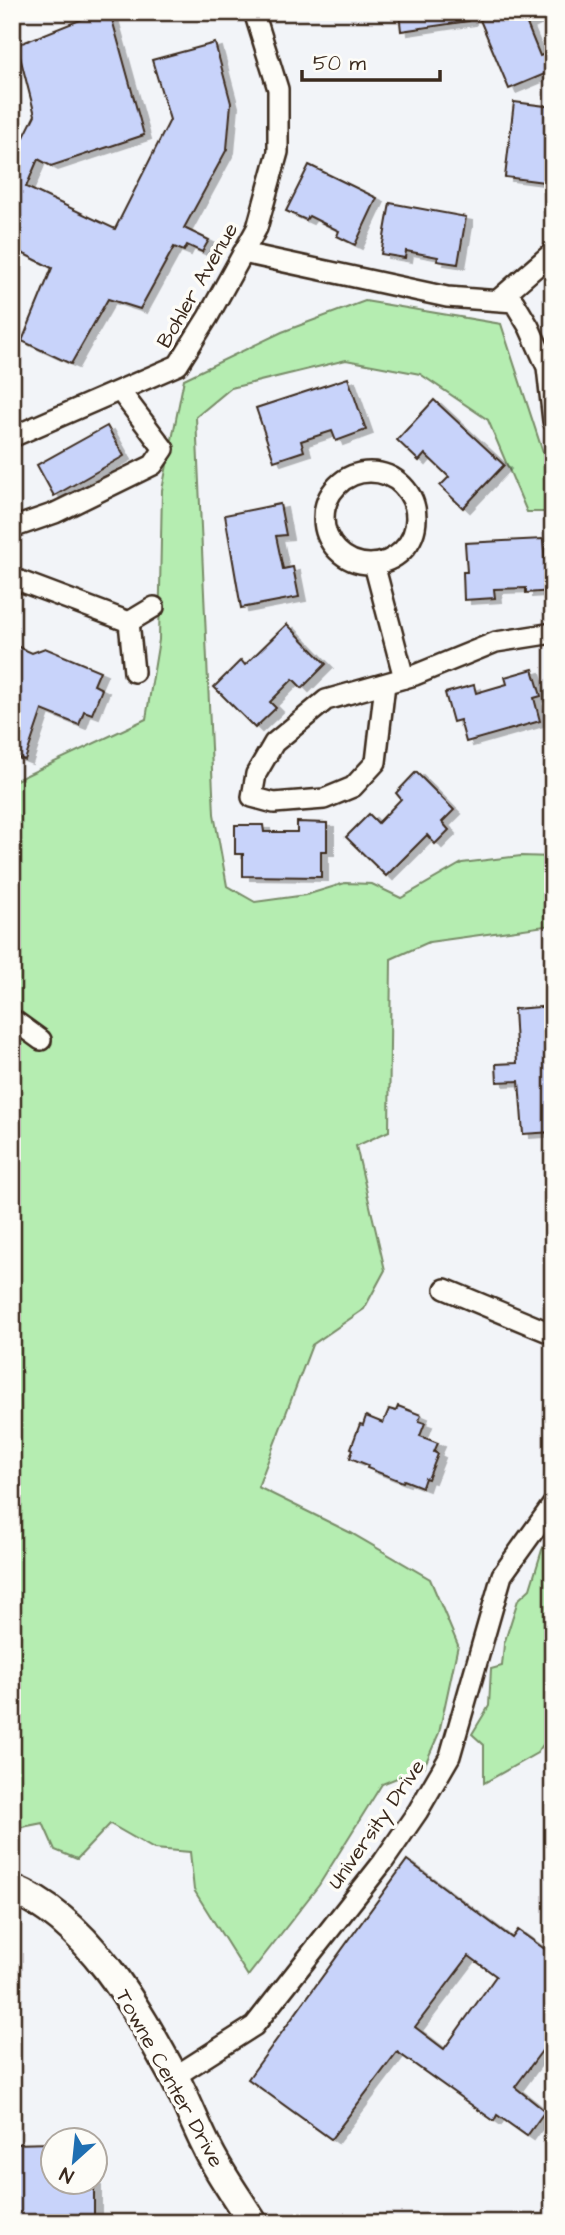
<svg xmlns="http://www.w3.org/2000/svg" width="565" height="2235" viewBox="0 0 565 2235" font-family="'Architects Daughter',sans-serif">
<style>
.green{fill:#b5edb1;stroke:#788c68;stroke-width:2}
.building{fill:#c8d3fa;stroke:#3b2a1e;stroke-width:2;fill-rule:evenodd;filter:url(#shadow)}
.lines{fill:none;stroke-linecap:round;stroke-linejoin:round}
.minor-casing{stroke:#3b2a1e;stroke-width:24}
.secondary-casing{stroke:#3b2a1e;stroke-width:33}
.minor{stroke:#fdfcf7;stroke-width:19}
.secondary{stroke:#fdfcf7;stroke-width:28}
.labels{text-anchor:middle;stroke-width:7;stroke-linejoin:round;paint-order:stroke}
.street-label{font-size:21px;fill:#3b2a1e;stroke:#fdfcf7}
</style>
<defs>
<filter id="shadow"><feDropShadow dx="7" dy="4" stdDeviation="0" flood-color="#0004"/></filter>
</defs>
<rect width="100%" height="100%" fill="#f2f4f8"/>
<filter id="ink" filterUnits="userSpaceOnUse"><feTurbulence type="fractalNoise" baseFrequency=".0143" numOctaves="2"/><feDisplacementMap in="SourceGraphic" scale="14" xChannelSelector="R" yChannelSelector="G"/><feConvolveMatrix kernelMatrix="1 2 1 2 8 2 1 2 1" color-interpolation-filters="sRGB"/></filter>
<g filter="url(#ink)">
<g class="green">
<polygon points="365,301 501,324 549,471 553,473 553,512 527,512 488,420 420,374 346,360 231,388 196,417 214,814 227,886 255,902 306,895 345,883 372,884 401,898 462,863 521,856 553,857 553,925 429,942 391,959 389,1131 356,1146 385,1270 364,1309 312,1345 258,1487 351,1533 430,1579 458,1645 439,1733 424,1767 382,1784 319,1885 248,1976 194,1890 190,1852 154,1849 110,1824 77,1859 55,1850 43,1823 12,1829 12,782 146,719 159,640 162,490 184,379 282,332"/>
<polygon points="553,1530 553,1731 537,1753 484,1783 484,1745 472,1734 489,1706 491,1669 502,1666 504,1644 518,1600 530,1589 542,1550"/>
</g>
<g class="building">
<polygon points="100,12 110,12 144,135 51,166 38,159 26,187 115,229 170,120 152,60 215,43 231,103 227,149 184,228 209,240 202,252 187,245 184,251 174,247 140,309 108,299 71,364 22,341 52,268 12,248 12,161 35,115 17,45"/>
<polygon points="399,12 468,12 469,21 401,31"/>
<polygon points="498,12 553,12 527,24 540,56 545,54 552,71 509,89 480,20"/>
<polygon points="514,102 553,107 552,183 505,177"/>
<polygon points="309,165 377,198 355,245 337,236 339,231 309,216 306,220 286,211"/>
<polygon points="390,203 466,217 458,264 437,261 438,257 406,251 405,258 381,254"/>
<polygon points="348,378 366,430 336,441 332,431 301,441 304,451 274,461 256,408"/>
<polygon points="434,400 504,465 463,508 440,486 449,477 425,454 419,461 397,440"/>
<polygon points="107,426 124,456 54,496 37,465"/>
<polygon points="280,504 286,535 276,536 283,569 293,567 299,597 241,608 225,515"/>
<polygon points="543,539 545,562 553,561 553,591 526,593 526,588 494,589 495,598 464,600 463,572 467,572 465,543"/>
<polygon points="287,624 326,664 302,688 293,679 270,702 276,708 255,728 214,687 241,660 245,665"/>
<polygon points="12,644 32,653 45,648 100,671 94,685 102,689 92,714 84,711 79,725 42,710 25,760 12,755"/>
<polygon points="533,669 541,696 534,698 540,721 466,742 460,720 453,722 445,693 474,685 476,693 507,684 505,677"/>
<polygon points="416,772 454,810 442,822 449,830 435,844 427,835 386,876 346,837 369,814 378,823 401,799 396,793"/>
<polygon points="297,822 327,823 327,851 321,851 321,877 243,876 243,854 235,854 235,825 263,825 264,832 297,832"/>
<polygon points="553,1006 553,1132 523,1134 519,1081 497,1082 496,1064 517,1063 514,1009"/>
<polygon points="398,1406 421,1415 419,1421 425,1423 420,1436 438,1443 434,1452 438,1454 428,1479 425,1478 422,1487 404,1480 403,1482 367,1468 368,1465 350,1458 353,1449 351,1448 360,1424 363,1425 366,1416 383,1423 389,1409 396,1411"/>
<path d="M407,1860L512,1938L518,1930L553,1955V2036L515,2087L545,2111L527,2136L497,2115L494,2121L397,2052L331,2139L248,2079ZM469,1956L496,1976L444,2049L415,2027Z"/>
<polygon points="52,2143 52,2182 94,2182 94,2223 12,2223 12,2144"/>
</g>
<g class="lines">
<g class="minor-casing">
<g id="minor">
<polyline points="243,253 447,297 514,302 529,327 547,367 553,421"/>
<polyline points="498,300 553,252"/>
<polyline points="12,437 178,365 208,317 257,228 278,152 278,89 254,12"/>
<circle cx="370" cy="518" r="46"/>
<polyline points="12,528 55,513 153,465 164,449 120,391"/>
<polyline points="374,564 404,678"/>
<polyline points="12,578 129,622 134,672"/>
<polyline points="129,622 154,607"/>
<polyline points="385,684 376,762 353,787 324,799 274,803 252,797 256,774 274,743 326,700 415,675 496,642 553,633"/>
<polyline points="12,1019 41,1040"/>
<polyline points="445,1289 553,1334"/>
<polyline points="174,2077 254,2026 383,1862 418,1811 450,1756 502,1575 553,1504"/>
</g>
</g>
<g class="secondary-casing">
<path id="secondary" d="M12,1889C88,1920 136,2007 174,2077C188,2103 198,2132 213,2159C225,2181 240,2202 253,2223"/>
</g>
<use href="#minor" class="minor"/>
<use href="#secondary" class="secondary"/>
</g>
</g>
<g class="labels">
<g class="street-label">
<text transform="translate(197 285) rotate(-60)" y="7">Bohler Avenue</text>
<text transform="translate(376 1824) rotate(-55)" y="7">University Drive</text>
<text transform="translate(170 2078) rotate(61)" y="7">Towne Center Drive</text>
</g>
</g>
<rect width="565" height="2235" fill="none" stroke="#fdfcf7" stroke-width="42"/>
<rect x="21" y="21" width="523" height="2193" fill="none" stroke="#3b2a1e" stroke-width="2.5" filter="url(#ink)"/>
<g transform="translate(74 2161) rotate(207)"><circle r="33" fill="#fdfcf7" stroke="#afa8a0" stroke-width="2"/>
<path d="M0-5L12 26L0 18L-12 26Z" fill="#1f6fb2"/>
<text y="-10" font-size="19" font-weight="bold" text-anchor="middle" fill="#3b2a1e">N</text>
</g>
<path d="M302 70v10h138v-10" fill="none" stroke="#3b2a1e" stroke-width="3.5"/>
<text x="313" y="70" font-size="21" fill="#3b2a1e" stroke="#fdfcf7" stroke-width="5" paint-order="stroke">50 m</text>
</svg>
